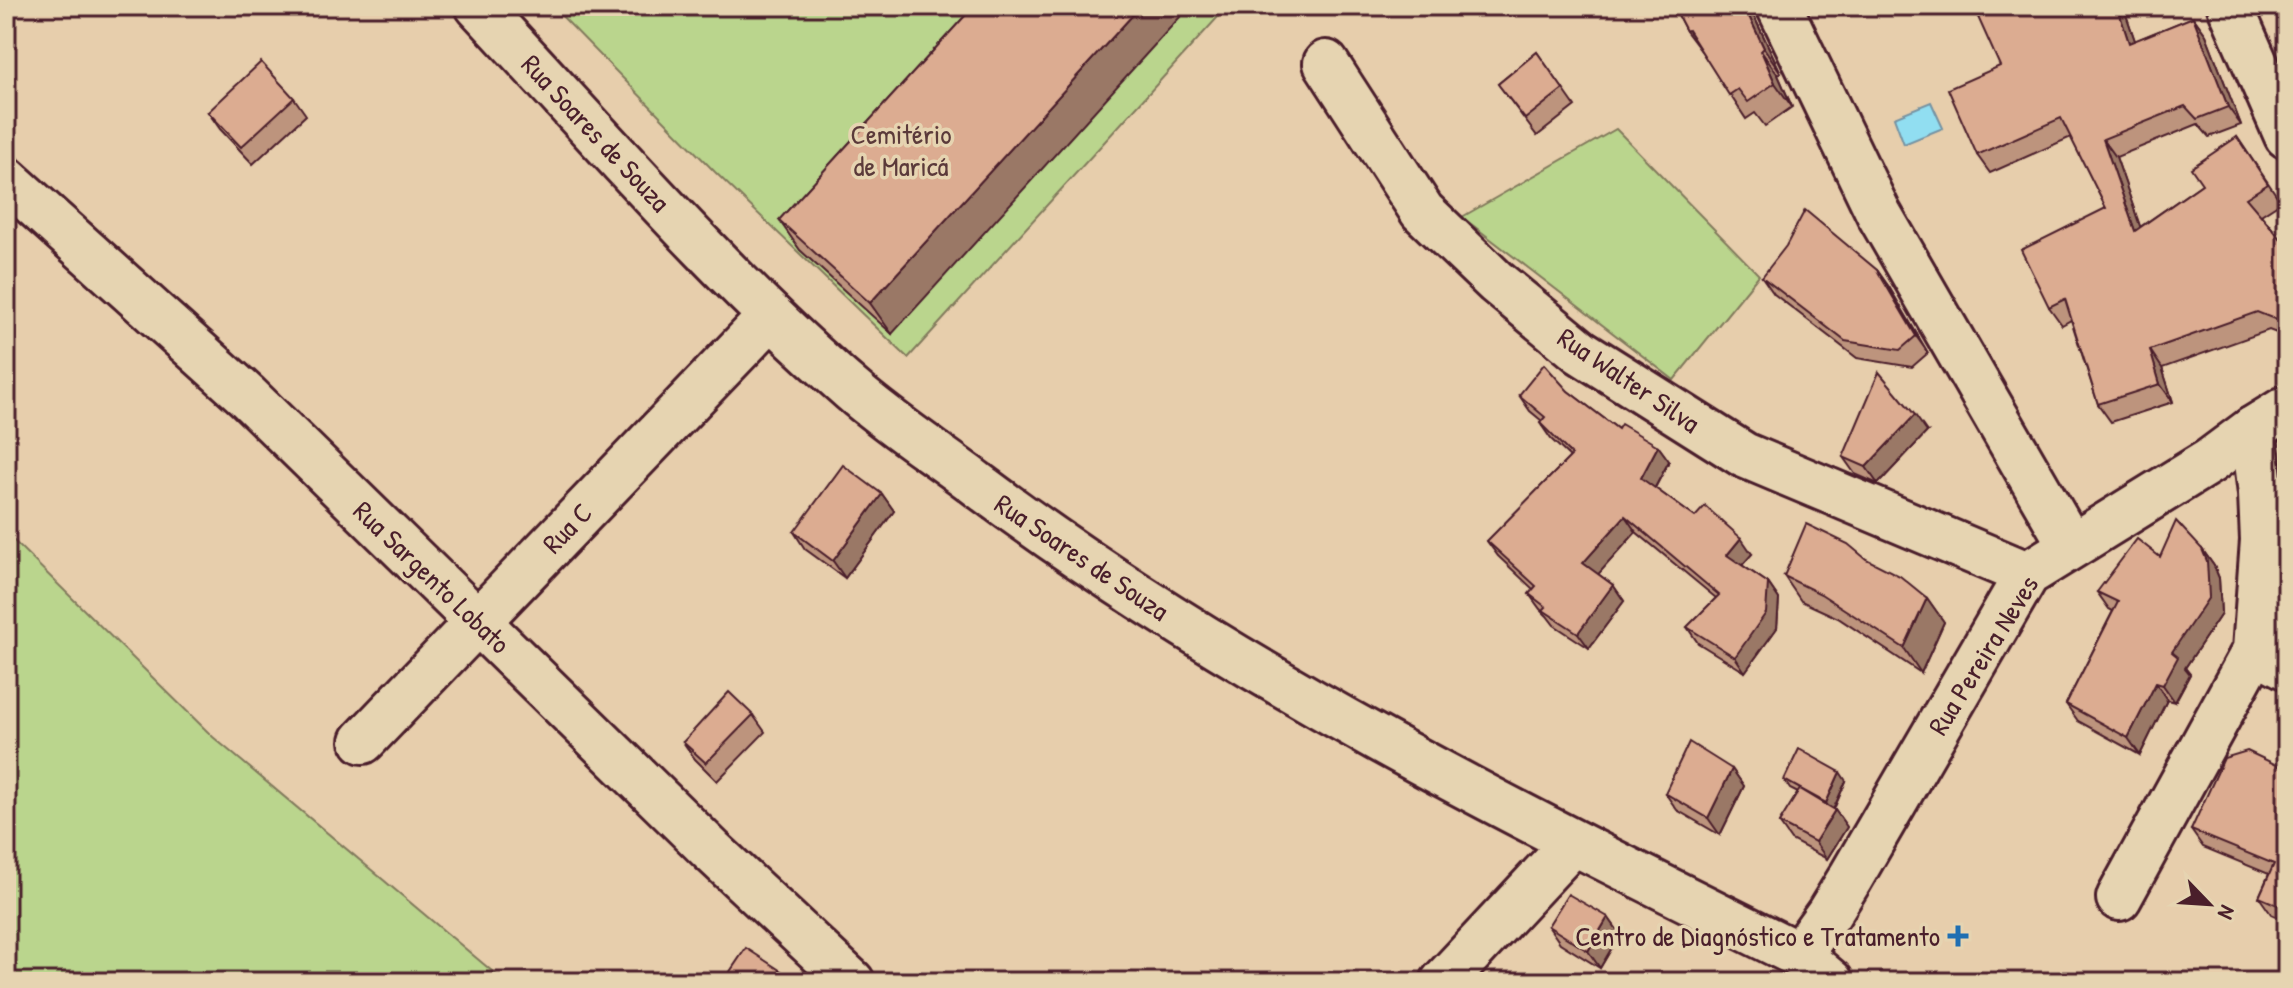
<svg xmlns="http://www.w3.org/2000/svg" width="2293" height="988" viewBox="0 0 2293 988" font-family="'Patrick Hand',sans-serif">
<style>
.green{fill:#bad58d;stroke:#827a5c;stroke-width:2}
.water{fill:#91def1;stroke:#7592a2;stroke-width:2}
.lines{fill:none;stroke-linecap:round;stroke-linejoin:round}
.minor-casing{stroke:#4a1f2b;stroke-width:50}
.minor{stroke:#e6d4b1;stroke-width:44}
.wall{fill:#bd947d;stroke:#4a1f2b;stroke-width:2}
.shaded-wall{fill:#9a7866;stroke:#4a1f2b;stroke-width:2}
.building{fill:#dcac91;stroke:#4a1f2b;stroke-width:2}
.poi-dot{fill:#1f6fb2;stroke:#e6d4b1;stroke-width:3}
.labels{text-anchor:middle;stroke-width:7;stroke-linejoin:round;paint-order:stroke}
.street-label{font-size:28px;fill:#4a1f2b;stroke:#e6d4b1}
.park-label{font-size:28px;fill:#5b3a3a;stroke:#e6d4b1}
.poi-label{font-size:28px;fill:#4a1f2b;stroke:#e6d4b1;text-anchor:end}
</style>
<rect width="100%" height="100%" fill="#e7ceac"/>
<filter id="ink" filterUnits="userSpaceOnUse"><feTurbulence type="fractalNoise" baseFrequency=".0125" numOctaves="2"/><feDisplacementMap in="SourceGraphic" scale="16" xChannelSelector="R" yChannelSelector="G"/><feConvolveMatrix kernelMatrix="1 2 1 2 8 2 1 2 1" color-interpolation-filters="sRGB"/></filter>
<g filter="url(#ink)">
<g class="green">
<polygon points="552,6 1228,6 908,358 715,172"/>
<polygon points="1616,129 1759,275 1674,380 1462,217"/>
<polygon points="6,533 213,737 505,982 6,982"/>
</g>
<polygon class="water" points="1931,102 1943,128 1904,144 1894,117"/>
<g class="lines">
<g class="minor-casing">
<g id="minor">
<path d="M478,6C600,136 717,273 852,390C891,424 936,453 977,484C1231,674 1516,815 1799,955L1831,982"/>
<polyline points="1779,6 1879,214 2071,546"/>
<polyline points="2230,6 2287,136"/>
<polyline points="1326,63 1422,211 1496,282 1581,352 1744,455 2027,574"/>
<polyline points="6,179 247,396 712,851 852,982"/>
<polyline points="2255,650 2287,667"/>
<polyline points="363,741 771,316"/>
<polyline points="2119,898 2255,650 2263,540 2261,494 2253,429"/>
<polyline points="1799,955 1829,913 1851,877 2027,574 2210,461 2253,429 2287,408"/>
<polyline points="1443,982 1573,843"/>
</g>
</g>
<use href="#minor" class="minor"/>
</g>
<g class="wall">
<polygon points="974,6 892,334 800,250 779,220"/>
<polygon points="1673,6 1749,6 1781,73 1778,75 1792,107 1765,126 1755,113 1746,119 1704,55 1686,31"/>
<polygon points="2002,6 2123,6 2135,41 2193,17 2206,35 2241,125 2209,137 2198,124 2116,157 2140,227 2202,184 2237,137 2281,202 2261,215 2287,246 2287,337 2269,330 2162,368 2173,402 2111,422 2098,404 2071,320 2062,325 2049,307 2106,208 2071,137 1990,173 1977,155 2000,66"/>
<polygon points="1537,52 1575,106 1537,136 1498,84"/>
<polygon points="294,98 306,115 253,164 220,129 208,112"/>
<polygon points="1877,270 1889,287 1928,353 1912,367 1857,358 1774,294 1762,277"/>
<polygon points="1568,391 1618,429 1658,446 1669,461 1655,488 1695,517 1752,554 1742,565 1768,583 1779,599 1777,628 1745,672 1698,643 1687,627 1716,598 1636,532 1598,574 1613,585 1624,601 1589,648 1554,625 1547,616 1540,609 1529,594 1533,589 1498,556 1487,541 1570,457 1551,439 1540,423 1542,421 1530,411 1519,395"/>
<polygon points="1927,432 1878,484 1855,474 1843,457"/>
<polygon points="882,494 894,511 845,578 805,549 794,532"/>
<polygon points="2202,549 2214,566 2219,578 2221,614 2185,668 2190,674 2175,702 2167,700 2140,755 2078,721 2066,704 2113,611 2109,609 2097,592 2160,557"/>
<polygon points="1866,559 1927,598 1944,622 1921,673 1838,618 1801,601 1784,576"/>
<polygon points="753,715 765,732 717,781 695,759 683,742"/>
<polygon points="2287,765 2287,921 2271,914 2259,897 2269,874 2203,847 2191,830 2285,769"/>
<polygon points="1732,769 1744,786 1720,835 1677,810 1665,793"/>
<polygon points="1784,780 1846,781 1834,809 1847,827 1827,859 1791,840 1779,823 1798,793 1790,789"/>
<polygon points="1608,917 1620,934 1600,968 1560,943 1548,926"/>
</g>
<g class="shaded-wall">
<polygon points="1141,6 1190,6 892,334 870,303"/>
<polygon points="1744,6 1749,6 1781,73 1764,48"/>
<polygon points="2117,6 2123,6 2142,61 2129,43"/>
<polygon points="2193,17 2206,35 2241,125 2228,107"/>
<polygon points="1761,51 1778,75 1792,107 1775,83"/>
<polygon points="2103,139 2116,157 2148,249 2135,231"/>
<polygon points="1877,270 1889,287 1928,353 1916,336"/>
<polygon points="2150,350 2162,368 2173,402 2160,384"/>
<polygon points="1915,415 1927,432 1878,484 1866,467"/>
<polygon points="1658,446 1669,461 1652,493 1641,478"/>
<polygon points="882,494 894,511 845,578 833,561"/>
<polygon points="1625,516 1636,532 1594,579 1583,563"/>
<polygon points="1741,538 1752,554 1738,570 1727,555"/>
<polygon points="2202,549 2214,566 2219,578 2221,614 2185,668 2190,674 2175,702 2163,685"/>
<polygon points="1768,583 1779,599 1777,628 1745,672 1735,657"/>
<polygon points="1613,585 1624,601 1589,648 1578,633"/>
<polygon points="1927,598 1944,622 1921,673 1904,648"/>
<polygon points="2156,683 2167,700 2140,755 2128,738"/>
<polygon points="1732,769 1744,786 1720,835 1708,818"/>
<polygon points="1840,772 1846,781 1832,812 1826,803"/>
<polygon points="1835,810 1847,827 1827,859 1815,842"/>
<polygon points="1608,917 1620,934 1600,968 1588,951"/>
</g>
<g class="building">
<polygon points="974,6 1141,6 870,303 779,220"/>
<polygon points="1673,6 1744,6 1764,48 1761,51 1775,83 1748,102 1738,89 1729,95 1688,30 1686,31"/>
<polygon points="2002,6 2117,6 2129,43 2193,17 2228,107 2197,119 2185,106 2103,139 2135,231 2202,184 2191,168 2237,137 2268,184 2246,198 2287,246 2287,324 2257,312 2150,350 2160,384 2098,404 2065,299 2049,307 2021,250 2106,208 2061,118 1977,155 1948,89 2000,66 1978,17"/>
<polygon points="1537,52 1563,89 1525,119 1498,84"/>
<polygon points="261,62 294,98 241,147 208,112"/>
<polygon points="1805,210 1877,270 1916,336 1900,350 1845,341 1762,277 1786,246"/>
<polygon points="1544,364 1568,391 1618,429 1621,424 1658,446 1641,478 1695,517 1705,506 1741,538 1727,555 1768,583 1766,613 1735,657 1687,627 1719,595 1625,516 1583,563 1613,585 1578,633 1543,610 1546,607 1529,594 1536,586 1487,541 1572,455 1540,423 1545,417 1519,395"/>
<polygon points="1879,372 1915,415 1866,467 1843,457"/>
<polygon points="843,465 882,494 833,561 794,532"/>
<polygon points="2176,521 2202,549 2207,561 2209,597 2172,652 2178,657 2163,685 2156,683 2128,738 2066,704 2118,602 2097,592 2137,539 2160,557"/>
<polygon points="1806,524 1848,544 1866,559 1900,576 1927,598 1904,648 1821,594 1784,576"/>
<polygon points="729,692 753,715 706,763 683,742"/>
<polygon points="1689,742 1732,769 1708,818 1665,793"/>
<polygon points="1799,749 1840,772 1826,803 1784,780"/>
<polygon points="2247,751 2285,769 2287,765 2287,909 2259,897 2274,864 2191,830 2224,758"/>
<polygon points="1800,789 1835,810 1815,842 1779,823"/>
<polygon points="1568,894 1608,917 1588,951 1548,926"/>
<polygon points="746,948 798,982 723,982"/>
</g>
</g>
<path class="poi-dot" d="M1954 924h8v8h8v8h-8v8h-8v-8h-8v-8h8z"/>
<g class="labels">
<g class="street-label">
<text transform="translate(596 133) rotate(47)" y="10">Rua Soares de Souza</text>
<text transform="translate(1629 380) rotate(34)" y="10">Rua Walter Silva</text>
<text transform="translate(567 528) rotate(-46)" y="10">Rua C</text>
<text transform="translate(1082 557) rotate(34)" y="10">Rua Soares de Souza</text>
<text transform="translate(432 577) rotate(44)" y="10">Rua Sargento Lobato</text>
<text transform="translate(1983 655) rotate(-58)" y="10">Rua Pereira Neves</text>
</g>
<g class="park-label">
<text x="901" y="144">Cemitério<tspan x="901" dy="32">de Maricá</tspan></text>
</g>
<g class="poi-label">
<text x="1940" y="946">Centro de Diagnóstico e Tratamento</text>
</g>
</g>
<rect width="2293" height="988" fill="none" stroke="#e6d4b1" stroke-width="32"/>
<rect x="16" y="16" width="2261" height="956" fill="none" stroke="#4a1f2b" stroke-width="3" filter="url(#ink)"/>
<g transform="translate(2209 904) rotate(115)" stroke="#e6d4b1" stroke-width="6" paint-order="stroke">
<path d="M0-6L14 30L0 20L-14 30Z" fill="#4a1f2b"/>
<text y="-12" font-size="22" font-weight="bold" text-anchor="middle" fill="#4a1f2b">N</text>
</g>
</svg>
